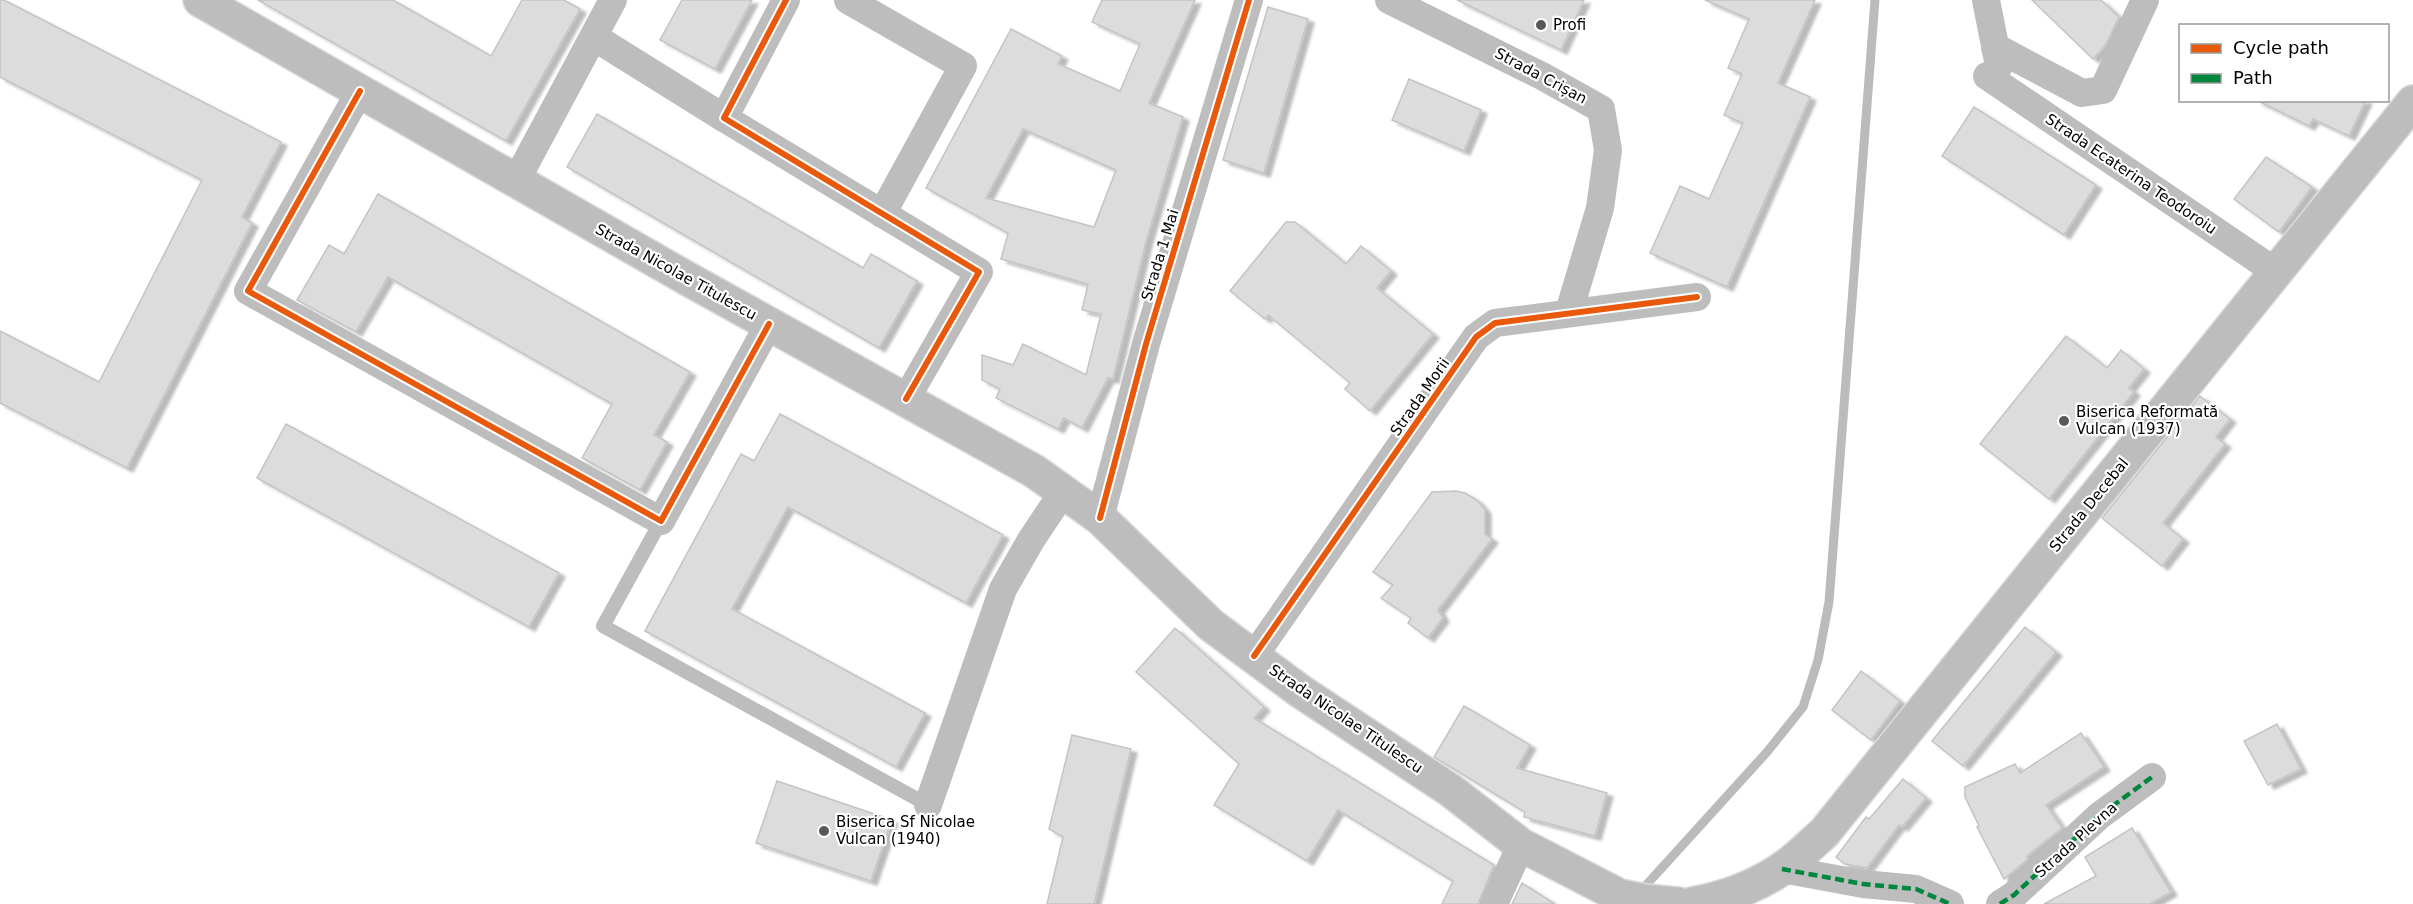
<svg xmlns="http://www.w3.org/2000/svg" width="2413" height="904" viewBox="0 0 2413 904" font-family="'DejaVu Sans',sans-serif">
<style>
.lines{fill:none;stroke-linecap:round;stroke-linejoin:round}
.stream{stroke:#bbb;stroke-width:9}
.building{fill:#dcdcdc;stroke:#c4c4c4;stroke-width:1.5;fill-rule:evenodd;filter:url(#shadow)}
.primary-casing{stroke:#dbdbdb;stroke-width:36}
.lane{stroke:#bdbdbd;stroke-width:14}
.street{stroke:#bdbdbd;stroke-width:28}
.primary{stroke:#bdbdbd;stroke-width:33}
.quiet{stroke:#00873e;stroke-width:4.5;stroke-dasharray:9 4.5;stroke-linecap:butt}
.cycleway-casing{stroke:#fff;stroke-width:10}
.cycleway{stroke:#e8590c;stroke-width:6}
.poi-dot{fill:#595959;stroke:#fff;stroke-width:2}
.labels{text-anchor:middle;stroke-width:4.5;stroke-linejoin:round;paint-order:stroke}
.poi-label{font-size:15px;fill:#000;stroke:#fff;text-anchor:start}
.street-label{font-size:15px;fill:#000;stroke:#fff}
</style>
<defs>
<filter id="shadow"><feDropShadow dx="6" dy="4" stdDeviation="1.5" flood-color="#0004"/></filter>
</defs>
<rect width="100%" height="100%" fill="#fff"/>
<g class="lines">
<polyline class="stream" points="1639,893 1767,752 1803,707 1818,660 1829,602 1875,0"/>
</g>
<g class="building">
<polygon points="0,0 4,0 281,142 242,217 252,223 127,468 0,403 0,331 99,382 202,180 0,77"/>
<polygon points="258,0 393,0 491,56 522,0 564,0 580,9 506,141"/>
<polygon points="682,0 752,0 715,69 660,40"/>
<path d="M1102,0H1195L1149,103L1183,117L1146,242L1113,379L1108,378L1082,428L1064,418L1058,429L996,398L1000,389L982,380V355L1013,365L1023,344L1086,375L1101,314L1082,310L1088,284L1001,259L1008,233L926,188L1011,29L1062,56L1058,64L1120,91L1140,44L1092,22ZM1023,129L1116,170L1094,227L986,198Z"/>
<polygon points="1457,0 1584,0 1561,50"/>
<polygon points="1705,0 1815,0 1778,83 1810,97 1727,287 1650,253 1680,186 1709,199 1743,123 1724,115 1742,74 1728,68 1749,19"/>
<polygon points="2032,0 2101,0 2119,17 2105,46 2093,59"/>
<polygon points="1268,7 1308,19 1264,173 1223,160"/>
<polygon points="1409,79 1481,110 1464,151 1392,120"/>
<polygon points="2256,100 2366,100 2349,136 2313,119 2309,126"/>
<polygon points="1974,107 2096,185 2064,235 1942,156"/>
<polygon points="597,114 863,268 871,254 917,281 879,348 567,167"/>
<polygon points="2266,157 2312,187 2279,232 2234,199"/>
<polygon points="378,194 690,372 654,435 667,442 640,490 582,458 612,404 388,277 356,332 297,300 329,245 344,254"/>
<polygon points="1286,222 1295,222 1346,264 1361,246 1391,271 1377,288 1433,334 1370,411 1345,389 1350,383 1268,315 1265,319 1230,291"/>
<polygon points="2066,336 2107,368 2121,350 2144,369 2129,388 2134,392 2049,499 1980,444"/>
<polygon points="2200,396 2230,419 2216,437 2225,444 2163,523 2183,539 2162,566 2102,518"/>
<polygon points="780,414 1003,535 966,603 788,507 732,609 925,713 896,767 645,631 741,454 754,461"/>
<polygon points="286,424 559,573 529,627 257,478"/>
<polygon points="1456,491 1465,493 1477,500 1485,510 1485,534 1492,539 1438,610 1443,618 1428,638 1408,623 1411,618 1381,598 1393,585 1373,572 1432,492"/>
<polygon points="2025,627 2056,652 1963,766 1932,741"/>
<polygon points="1175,628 1264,707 1254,718 1494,865 1478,904 1442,904 1453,881 1338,810 1307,861 1214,805 1239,764 1136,672"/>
<polygon points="1861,671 1900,701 1871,740 1832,710"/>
<polygon points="1464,706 1530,745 1517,768 1607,793 1595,836 1524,817 1525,812 1434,757"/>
<polygon points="2277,724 2301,769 2268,785 2244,741"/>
<polygon points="2081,733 2104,767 2046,805 2062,828 2027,856 2028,859 2004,879 1977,827 1979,826 1965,797 1965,787 2015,764 2020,773"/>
<polygon points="1072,735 1131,749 1094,904 1047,904 1063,837 1049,829"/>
<polygon points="1903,779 1926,798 1902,827 1899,825 1867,868 1845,864 1836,857 1866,817 1869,819"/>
<polygon points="777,781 892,820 871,881 756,843"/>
<polygon points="2132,828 2171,892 2150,904 2044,904 2096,876 2085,857"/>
<polygon points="1522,883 1555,904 1512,904"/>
</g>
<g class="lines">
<g class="primary-casing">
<g id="primary">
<polyline points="200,0 688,279 1034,471 1100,518 1211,625 1300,691 1450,790 1521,845 1620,896 1645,901 1678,904"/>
<path d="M1692,904C1725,898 1753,888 1780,870C1796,860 1810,845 1824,833L2413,102"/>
</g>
</g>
<polyline class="lane" points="661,521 603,626 928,805"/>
<g class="street">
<polyline points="786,0 724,118 979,272 906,399"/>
<polyline points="848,0 963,66 882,214"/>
<polyline points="1389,0 1542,76 1601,109 1608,150 1600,208 1569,312"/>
<polyline points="1986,0 1999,66"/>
<polyline points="594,37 724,118"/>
<polyline points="1995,47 2082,93 2103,90 2145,0"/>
<polyline points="1987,76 2276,272"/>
<polyline points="360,91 248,291 661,521 769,324"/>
<polyline points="516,181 613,0"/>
<polyline points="1100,518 1146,344 1249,0"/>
<polyline points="1254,656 1476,337 1495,323 1697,297"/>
<polyline points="928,805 1003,589 1031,540 1063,492"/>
<polyline points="1782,869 1863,884 1916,889 1950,904"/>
<polyline points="1494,904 1521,845"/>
<polyline points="2000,904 2014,895 2099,816 2152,777"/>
</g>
<use href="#primary" class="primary"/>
<g class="quiet">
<polyline points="1782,869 1863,884 1916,889 1950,904"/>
<polyline points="2000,904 2014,895 2099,816 2152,777"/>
</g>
<g class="cycleway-casing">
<g id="cycleway">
<polyline points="786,0 724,118 979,272 906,399"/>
<polyline points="360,91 248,291 661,521 769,324"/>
<polyline points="1100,518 1146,344 1249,0"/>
<polyline points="1254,656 1476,337 1495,323 1697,297"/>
</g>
</g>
<use href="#cycleway" class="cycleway"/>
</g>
<g class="poi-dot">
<circle cx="1541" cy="25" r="6"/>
<circle cx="2064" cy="421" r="6"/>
<circle cx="824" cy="831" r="6"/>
</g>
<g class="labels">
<g class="poi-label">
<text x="1553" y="30">Profi</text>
<text x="2076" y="417">Biserica Reformată<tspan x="2076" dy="17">Vulcan (1937)</tspan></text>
<text x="836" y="827">Biserica Sf Nicolae<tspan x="836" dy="17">Vulcan (1940)</tspan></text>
</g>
<g class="street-label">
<text transform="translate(1541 76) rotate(28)" y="5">Strada Crișan</text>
<text transform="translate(2131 174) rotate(34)" y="5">Strada Ecaterina Teodoroiu</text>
<text transform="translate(1160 255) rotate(-73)" y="5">Strada 1 Mai</text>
<text transform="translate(676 272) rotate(29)" y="5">Strada Nicolae Titulescu</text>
<text transform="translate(1420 397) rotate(-55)" y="5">Strada Morii</text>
<text transform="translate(2089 505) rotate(-51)" y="5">Strada Decebal</text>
<text transform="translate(1346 719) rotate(34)" y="5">Strada Nicolae Titulescu</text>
<text transform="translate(2076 840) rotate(-42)" y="5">Strada Plevna</text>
</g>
</g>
<rect x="2179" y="24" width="210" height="78" fill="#ffffff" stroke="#999999" stroke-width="1.5"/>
<rect x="2191" y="44" width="30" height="9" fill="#e8590c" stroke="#999999" stroke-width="1.5"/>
<text x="2233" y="54" font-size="18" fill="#000000">Cycle path</text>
<rect x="2191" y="74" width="30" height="9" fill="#00873e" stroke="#999999" stroke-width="1.5"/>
<text x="2233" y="84" font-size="18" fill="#000000">Path</text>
</svg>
